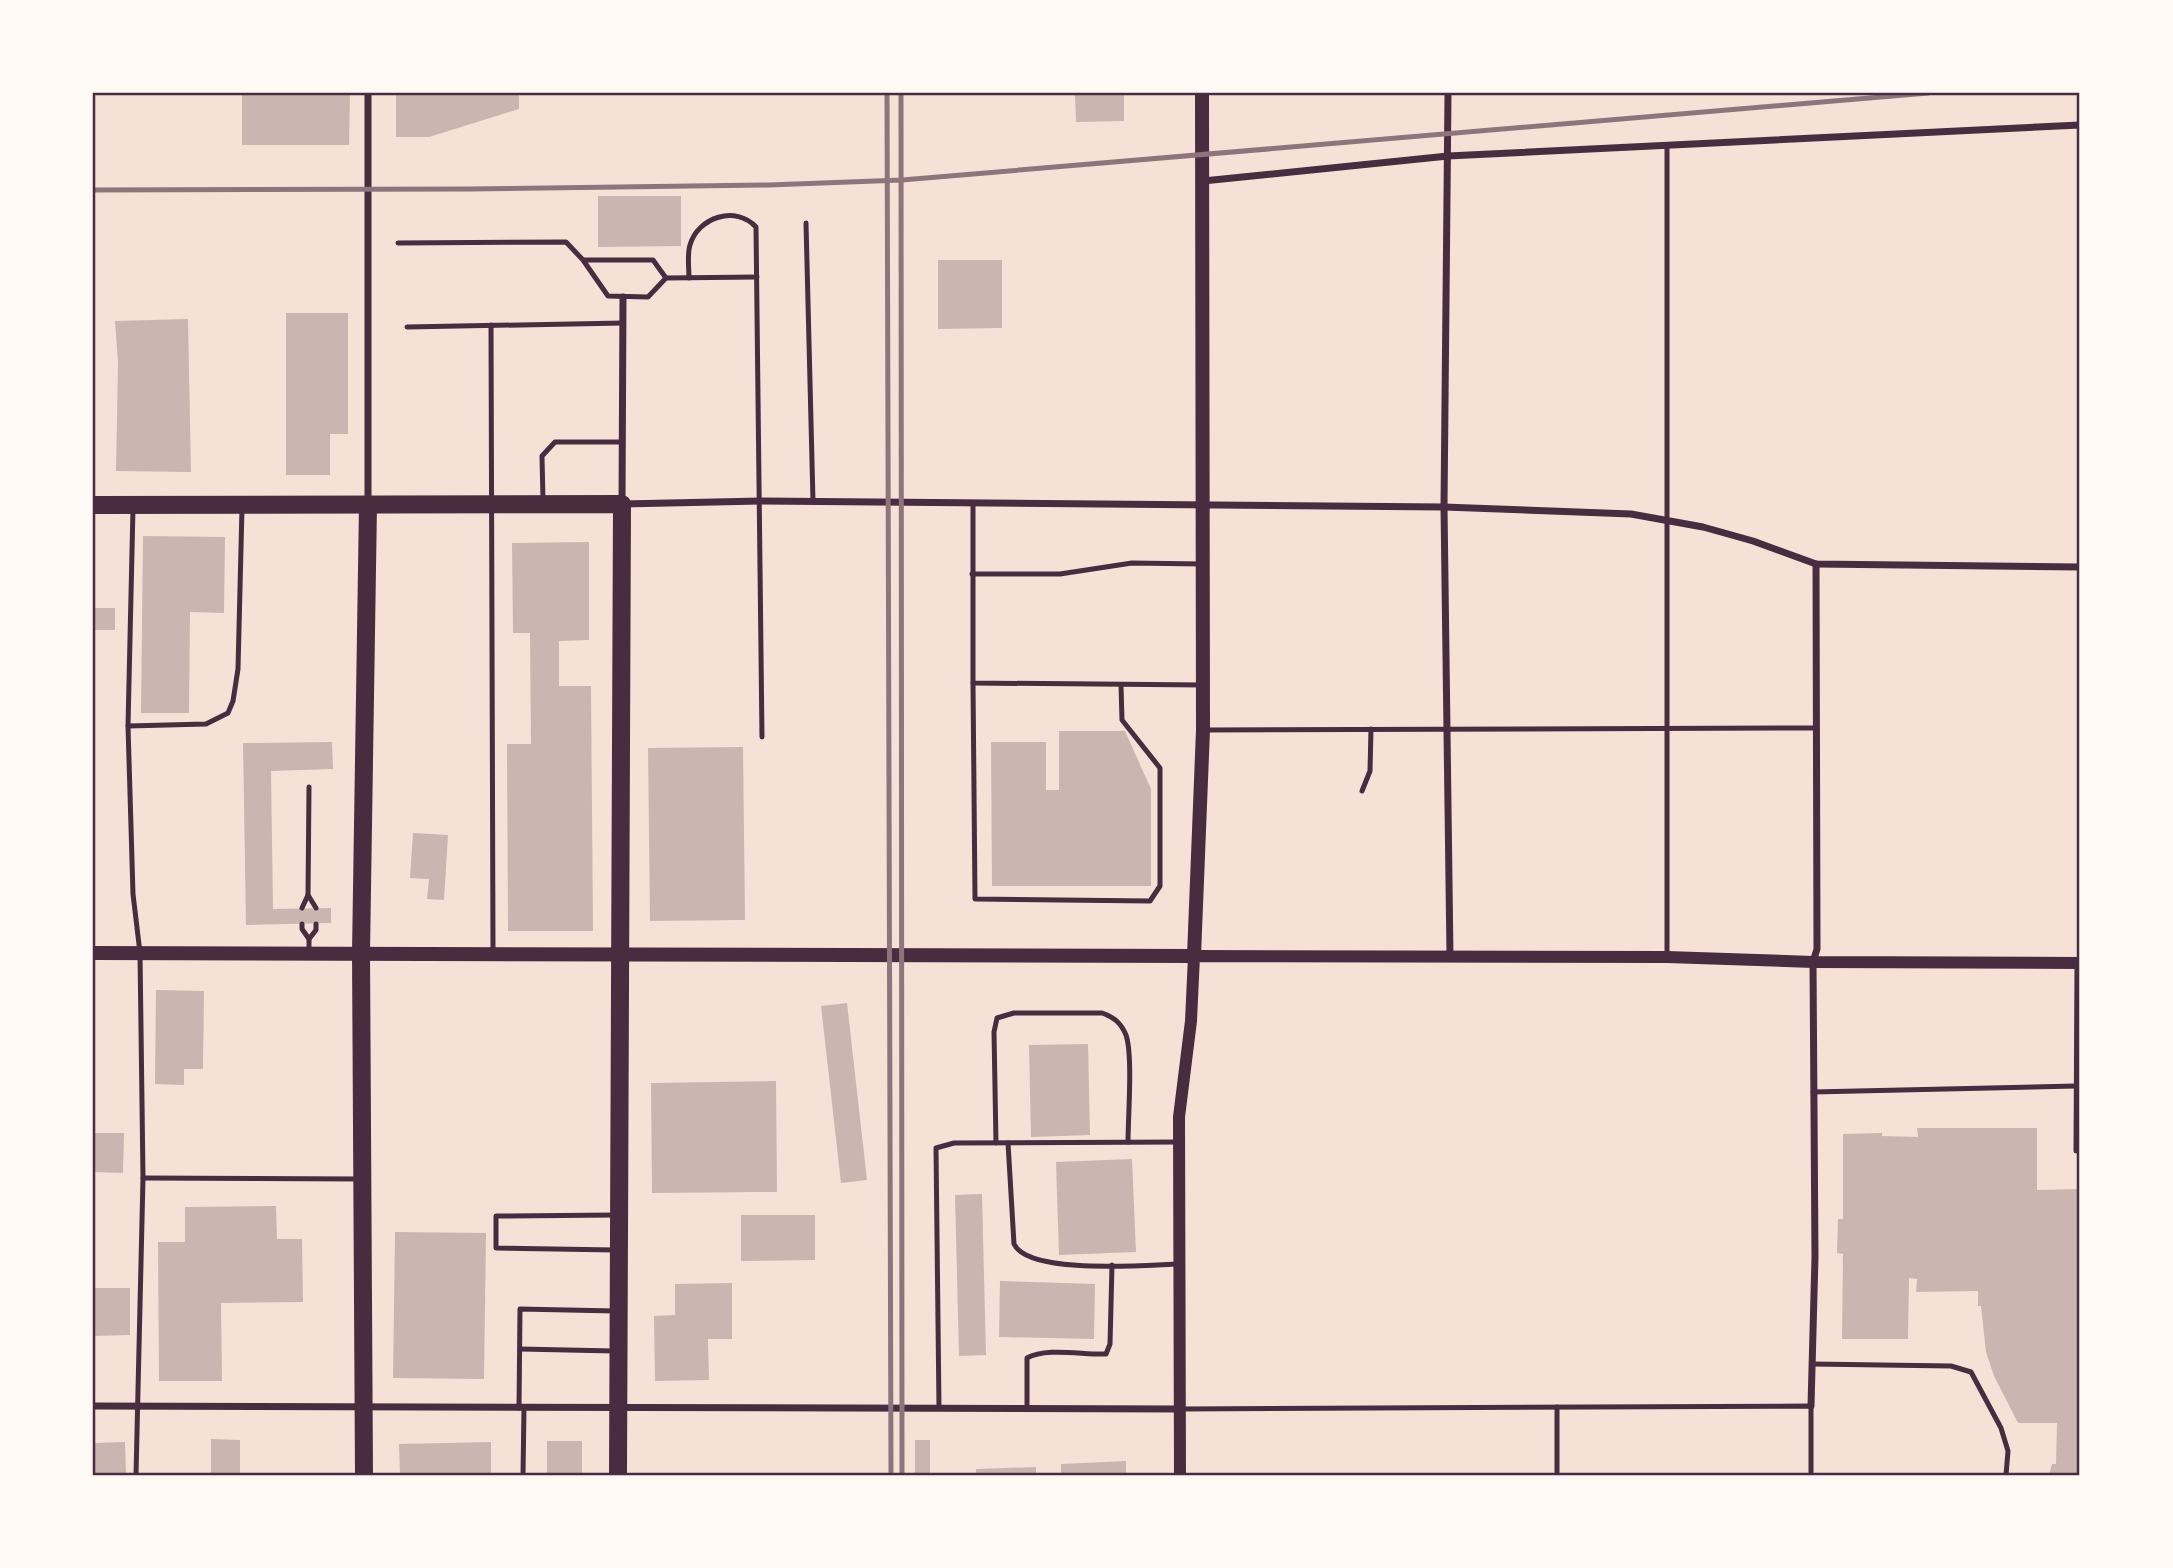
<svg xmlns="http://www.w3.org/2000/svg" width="2173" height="1568" viewBox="0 0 2173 1568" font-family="Lato,sans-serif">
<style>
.building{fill:#ccb4b1}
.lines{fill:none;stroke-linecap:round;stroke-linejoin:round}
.service{stroke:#4a2c40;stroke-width:5}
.minor{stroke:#4a2c40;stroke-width:7}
.tertiary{stroke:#4a2c40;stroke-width:12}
.secondary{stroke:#4a2c40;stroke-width:14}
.primary{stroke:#4a2c40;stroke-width:18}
.rail{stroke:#8f747c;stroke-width:5}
.neatline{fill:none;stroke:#4a2c40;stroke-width:2.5}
</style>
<rect width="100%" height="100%" fill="#f7e1d7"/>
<g class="building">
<polygon points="242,93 350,93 349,145 242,145"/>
<polygon points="396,93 519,93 519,109 429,137 396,137"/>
<polygon points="1075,93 1124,93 1124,121 1076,122"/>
<polygon points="598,196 681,196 681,246 598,247"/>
<polygon points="938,260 1002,260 1002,328 938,329"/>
<polygon points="286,313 348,313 348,434 330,434 330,475 286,475"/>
<polygon points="188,319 191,472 116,471 118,363 115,321"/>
<polygon points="143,536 225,537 224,613 190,612 189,713 141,713"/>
<polygon points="589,542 589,640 559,641 559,686 591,686 593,931 508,931 507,744 531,744 530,633 513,633 512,543"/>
<rect x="93" y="608" width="22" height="22"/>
<polygon points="1059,731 1125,731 1151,789 1151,886 992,886 991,742 1046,742 1046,790 1059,790"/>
<polygon points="332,742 333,769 271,771 273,909 331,908 331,923 246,925 243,743"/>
<polygon points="743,747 745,920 650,921 648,748"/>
<polygon points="413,833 448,835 444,900 427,899 429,879 410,878"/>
<polygon points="156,990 204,991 203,1069 184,1069 184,1085 155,1084"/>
<polygon points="847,1003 867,1180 841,1183 821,1006"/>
<polygon points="1088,1044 1090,1135 1031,1137 1029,1045"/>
<polygon points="776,1081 777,1192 652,1193 651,1083"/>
<polygon points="1917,1128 2037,1128 2037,1190 2080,1189 2080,1475 2049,1475 2052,1464 2056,1464 2057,1423 2018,1423 1994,1376 1986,1352 1981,1306 1978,1306 1978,1291 1916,1292 1917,1279 1909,1278 1908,1339 1842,1339 1843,1254 1837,1253 1838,1219 1843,1219 1843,1134 1882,1133 1882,1136 1918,1137"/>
<polygon points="93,1133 124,1133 123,1173 93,1172"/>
<polygon points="1132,1159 1136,1252 1059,1255 1056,1162"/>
<polygon points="982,1194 986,1355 959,1356 955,1195"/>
<polygon points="276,1206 277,1239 302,1239 303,1302 221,1303 222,1381 159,1381 158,1242 185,1242 185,1207"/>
<polygon points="741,1215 815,1215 815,1260 741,1261"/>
<polygon points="395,1232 486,1233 484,1379 393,1378"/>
<polygon points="1000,1281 1095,1284 1094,1339 999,1337"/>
<polygon points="732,1283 732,1339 708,1339 709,1380 655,1381 654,1316 675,1315 675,1284"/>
<polygon points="93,1288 130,1288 130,1335 93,1336"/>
<polygon points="211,1439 240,1440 240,1475 211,1475"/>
<rect x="915" y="1440" width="15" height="35"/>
<rect x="547" y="1441" width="35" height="34"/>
<polygon points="125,1442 126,1475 93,1475 93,1443"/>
<polygon points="491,1442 491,1475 400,1475 399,1444"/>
<polygon points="1126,1461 1126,1475 1061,1475 1061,1464"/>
<polygon points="1036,1467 1036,1475 976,1475 976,1469"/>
</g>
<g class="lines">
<g class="service">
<polyline points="1667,145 1667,957"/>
<polyline points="806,223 813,501"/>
<polyline points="398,243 566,242 583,260 608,296 648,297 666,278 757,277"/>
<polyline points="584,260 653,260 666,278"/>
<path d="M689,278C689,269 687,254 690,245C698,217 736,205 756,227L762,737"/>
<polyline points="491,325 493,952"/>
<polyline points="407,327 623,323"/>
<polyline points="543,501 542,456 555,442 622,442"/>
<polyline points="973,503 973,683 1203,685"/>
<polyline points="133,508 128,726 133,894 140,953 143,1178 136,1475"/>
<polyline points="972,574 1060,574 1132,563 1202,564"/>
<polyline points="973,683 975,899 1150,901 1160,886 1160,768 1122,720 1121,685"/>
<polyline points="128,726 206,724 228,713 233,701 238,669 242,508"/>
<polyline points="1206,730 1815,728"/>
<polyline points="1362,791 1370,771 1371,729"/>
<polyline points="308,895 316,908"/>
<polyline points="302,908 308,895 309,787"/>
<polyline points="302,924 302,929 309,939 309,953"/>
<polyline points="309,939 316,930 316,924"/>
<polyline points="1813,1092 2076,1086"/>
<path d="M996,1143L994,1032L997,1018L1014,1013H1102C1114,1017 1121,1023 1126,1035C1133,1055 1128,1118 1128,1142"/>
<path d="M1008,1143L1014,1244C1029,1275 1145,1265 1178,1264"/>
<polyline points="2076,1151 2077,963"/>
<polyline points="143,1178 360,1179"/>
<polyline points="615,1215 496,1216 496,1248 615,1250"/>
<polyline points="520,1349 614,1351"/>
<polyline points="1812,1364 1951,1366 1971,1372 2001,1428 2008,1451 2006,1475"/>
<polyline points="1557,1407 1557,1475"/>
<polyline points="519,1408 520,1309 615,1311"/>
<polyline points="939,1408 936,1148 954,1143 1179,1142"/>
<path d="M1027,1408V1358C1046,1347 1083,1355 1106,1354L1110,1344L1112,1265"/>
<polyline points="1182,1409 1811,1406 1811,1475"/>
<polyline points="523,1475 524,1408"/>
</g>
<g class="minor">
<polyline points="1448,93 1444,507 1450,956"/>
<polyline points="1203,181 1448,156 2080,125"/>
<polyline points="623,297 622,504 761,501 1444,507 1631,514 1703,527 1753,541 1816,564 2080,567"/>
<polyline points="368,505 368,93"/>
<polyline points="93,1406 1179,1409"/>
<polyline points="1811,1406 1815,1257 1813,962 1817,949 1816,564"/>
</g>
<polyline class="tertiary" points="1180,1475 1179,1117 1191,1021 1194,956 1667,957 1813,962 2080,963"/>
<polyline class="secondary" points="93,953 1194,956 1203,730 1202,93"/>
<g class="primary">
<polyline points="93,505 622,504 618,1475"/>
<polyline points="364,1475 361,953 368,505"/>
</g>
<g class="rail">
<polyline points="887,93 891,1475"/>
<polyline points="901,93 902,1475"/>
<polyline points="93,190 470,189 769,185 902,180 1928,93"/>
</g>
</g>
<rect width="2173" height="1568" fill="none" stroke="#fffaf5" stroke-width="189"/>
<rect x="94" y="94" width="1984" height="1380" class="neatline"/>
</svg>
